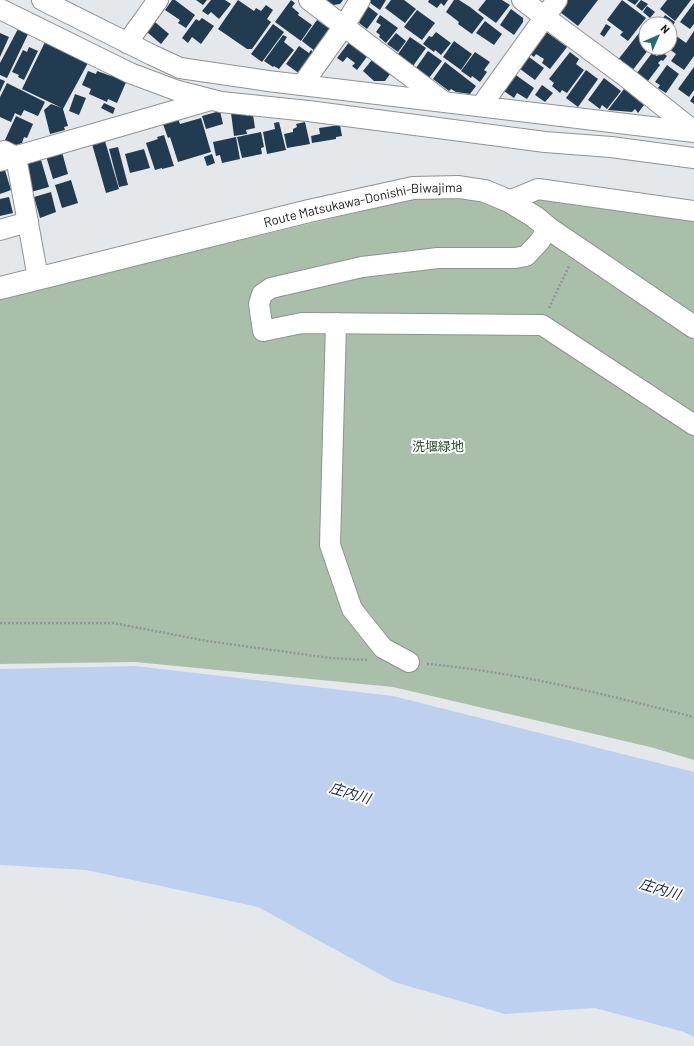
<svg xmlns="http://www.w3.org/2000/svg" width="694" height="1046" viewBox="0 0 694 1046" font-family="Barlow,'Noto Sans JP',sans-serif">
<style>
.green{fill:#aabfa9}
.water{fill:#bed0f0}
.building{fill:#213b50}
.lines{fill:none;stroke-linecap:round;stroke-linejoin:round}
.minor-casing{stroke:#8f9294;stroke-width:22}
.major-casing{stroke:#8f9294;stroke-width:24}
.path{stroke:#939698;stroke-width:2.5;stroke-dasharray:2 2;stroke-linecap:butt}
.minor{stroke:#fff;stroke-width:20}
.major{stroke:#fff;stroke-width:22}
.labels{text-anchor:middle;stroke-width:4;stroke-linejoin:round;paint-order:stroke}
.street-label{font-size:13px;fill:#151617;stroke:#fff}
.park-label{font-size:13px;fill:#285029;stroke:#fff}
.water-label{font-size:14px;font-style:italic;fill:#132851;stroke:#fff}
</style>
<rect width="100%" height="100%" fill="#e5e8eb"/>
<polygon class="green" points="473,195 514,212 544,196 694,217 694,760 650,747 393,687 135,662 0,664 0,298 416,198"/>
<polygon class="water" points="135,666 393,696 694,772 694,1037 684,1032 595,1008 505,1014 394,982 258,907 86,870 0,865 0,669"/>
<g class="building">
<polygon points="172,0 175,0 195,15 186,28 178,23 180,20 165,10"/>
<polygon points="196,0 207,0 203,5"/>
<polygon points="211,0 225,0 231,4 219,19 211,12 208,15 202,11"/>
<polygon points="238,0 254,11 256,8 261,11 266,5 273,10 267,19 271,22 252,49 247,49 218,29"/>
<polygon points="291,0 295,3 292,7 299,13 298,15 312,25 301,41 275,22"/>
<polygon points="325,0 343,0 340,4 333,5"/>
<polygon points="366,0 386,0 380,10"/>
<polygon points="391,0 404,0 416,9 405,23 385,8"/>
<polygon points="429,0 448,0 444,6 441,3 437,8 428,2"/>
<polygon points="454,0 459,0 470,7 484,18 472,34 458,24 459,22 446,12"/>
<polygon points="486,0 502,0 510,5 496,23 478,10"/>
<polygon points="568,0 598,0 578,26 560,12"/>
<polygon points="622,0 646,18 628,41 620,35 623,32 607,20"/>
<polygon points="627,0 639,0 635,5"/>
<polygon points="641,0 648,4 642,11 636,6"/>
<polygon points="667,0 691,0 675,21 660,9"/>
<polygon points="361,1 378,14 367,29 359,23 360,21 356,18"/>
<polygon points="694,3 694,24 690,29 680,22"/>
<polygon points="647,6 655,12 650,18 643,12"/>
<polygon points="511,9 523,18 523,22 514,35 500,25"/>
<polygon points="417,10 435,23 422,40 404,27"/>
<polygon points="380,15 398,28 386,43 379,37 380,35 376,32 381,25 376,22"/>
<polygon points="665,15 675,22 670,30 670,24 659,24"/>
<polygon points="202,18 214,26 201,44 192,37 188,43 182,38 196,19 199,21"/>
<polygon points="317,20 331,30 316,52 302,41"/>
<polygon points="485,21 502,34 494,45 476,33"/>
<polygon points="155,22 169,34 161,44 147,32"/>
<polygon points="273,24 284,32 262,62 251,54"/>
<polygon points="606,24 611,27 604,37 600,34"/>
<polygon points="19,27 29,32 7,78 0,75 0,63"/>
<polygon points="643,28 646,30 646,47 649,49 632,71 617,61"/>
<polygon points="545,31 567,47 550,69 542,63 544,59 536,54 534,57 526,51"/>
<polygon points="694,31 694,56 684,70 671,61 676,54 668,48 670,48 670,42 675,35 686,43"/>
<polygon points="436,32 451,43 441,55 435,50 434,52 423,44 429,36 432,37"/>
<polygon points="0,33 9,37 0,57"/>
<polygon points="396,33 406,41 398,52 387,44"/>
<polygon points="283,35 287,37 284,42 294,50 279,69 274,66 273,67 264,61"/>
<polygon points="410,37 426,48 413,66 398,54"/>
<polygon points="46,40 89,61 63,109 68,126 64,127 65,130 50,134 44,110 51,104 62,108 22,89"/>
<polygon points="350,41 369,54 357,70 352,66 355,63 347,57 343,62 337,58"/>
<polygon points="454,41 472,54 461,70 443,57"/>
<polygon points="299,46 309,53 311,50 315,53 300,74 286,64"/>
<polygon points="29,47 38,51 24,80 18,77 19,75 12,72 23,50 27,52"/>
<polygon points="428,51 442,61 429,78 416,68"/>
<polygon points="661,51 667,56 663,61 661,60 658,63 660,65 645,85 634,77 652,53 657,56"/>
<polygon points="475,52 490,62 484,70 487,72 480,82 472,76 471,78 461,71"/>
<polygon points="570,52 579,59 576,64 584,70 567,93 562,90 560,93 552,86 554,83 549,79"/>
<polygon points="525,54 544,68 535,80 516,66"/>
<polygon points="375,56 393,70 385,81 374,81 363,71"/>
<polygon points="445,62 476,86 470,94 456,92 451,89 449,91 433,79"/>
<polygon points="667,65 679,74 666,93 658,88 660,85 655,82"/>
<polygon points="694,67 694,90 689,97 678,89"/>
<polygon points="586,70 598,79 578,107 566,98"/>
<polygon points="88,71 96,74 97,71 111,76 112,73 127,80 117,103 108,99 107,102 89,94 91,89 82,85"/>
<polygon points="513,73 534,88 527,99 517,93 514,98 501,89"/>
<polygon points="604,78 621,91 607,109 602,105 600,109 588,100"/>
<polygon points="0,79 5,81 0,92"/>
<polygon points="7,83 45,102 38,116 24,110 21,116 15,113 11,122 0,117 0,97"/>
<polygon points="542,85 553,93 545,102 535,95"/>
<polygon points="624,89 644,105 638,113 635,109 632,112 608,110"/>
<polygon points="75,94 86,98 79,115 69,111"/>
<polygon points="694,95 694,104 690,101"/>
<polygon points="104,103 115,108 113,114 101,108"/>
<polygon points="246,110 247,116 253,115 255,128 246,130 247,134 234,136 231,113"/>
<polygon points="220,111 223,124 206,129 202,116"/>
<polygon points="16,116 33,124 27,138 24,137 22,143 16,145 5,140"/>
<polygon points="201,118 211,152 178,162 170,137 168,138 163,124 178,119 180,124"/>
<polygon points="279,122 286,150 267,154 263,132 275,129 274,123"/>
<polygon points="305,122 310,144 287,148 284,134 293,132 293,129 297,127 296,124"/>
<polygon points="340,125 342,136 336,137 336,139 312,143 311,136 320,134 319,128"/>
<polygon points="261,132 264,147 261,148 262,154 242,158 237,137"/>
<polygon points="164,135 174,166 162,169 162,168 155,170 146,143 158,139 157,137"/>
<polygon points="236,137 240,159 222,163 220,155 216,156 213,142"/>
<polygon points="105,141 119,189 106,193 92,144"/>
<polygon points="118,147 128,185 119,187 109,149"/>
<polygon points="144,149 150,168 130,173 125,154"/>
<polygon points="62,152 68,174 53,179 46,156"/>
<polygon points="212,154 215,163 207,166 204,157"/>
<polygon points="41,160 49,187 31,192 23,165"/>
<polygon points="4,167 11,190 0,194 0,169"/>
<polygon points="71,180 78,203 62,208 55,185"/>
<polygon points="51,192 56,212 40,218 34,197"/>
<polygon points="9,197 13,213 0,216 0,199"/>
</g>
<g class="lines">
<g class="minor-casing">
<g id="minor">
<polyline points="42,0 152,55 180,68 268,81 694,132"/>
<polyline points="309,0 443,101"/>
<polyline points="522,0 626,77 694,131"/>
<polyline points="0,9 130,73 178,91 221,102 308,111 545,142 611,147 694,158"/>
<polyline points="127,43 158,0"/>
<polyline points="302,85 344,26 360,0"/>
<polyline points="481,106 557,0"/>
<polyline points="4,151 16,157 38,278"/>
<polyline points="0,161 211,100"/>
<polyline points="509,201 538,189 694,211"/>
<polyline points="548,228 540,241 526,256 515,258 438,258 362,267 271,288 262,294 259,304 263,331 302,323 542,325 694,425"/>
<polyline points="0,230 28,222"/>
<polyline points="336,323 330,545 352,609 383,648 409,662"/>
</g>
</g>
<g class="major-casing">
<g id="major">
<path id="s1" d="M0,288L309,211L413,188L459,187L485,191L509,201L535,217L548,228L694,327"/>
</g>
</g>
<g class="path">
<polyline points="549,308 569,266"/>
<polyline points="0,623 113,623 207,641 330,658 369,660"/>
<path d="M427,664C517,672 607,695 694,717"/>
</g>
<use href="#minor" class="minor"/>
<use href="#major" class="major"/>
</g>
<g class="labels">
<g class="street-label">
<text dy="5" stroke="none"><textPath href="#s1" startOffset="373">Route Matsukawa-Donishi-Biwajima</textPath></text>
</g>
<g class="park-label">
<text x="438" y="451">洗堰緑地</text>
</g>
<g class="water-label">
<text transform="translate(350 793) rotate(17)" y="5">庄内川</text>
<text transform="translate(660 889) rotate(17)" y="5">庄内川</text>
</g>
</g>
<g transform="translate(658 36) rotate(45)"><circle r="19" fill="#ffffff" stroke="#a1a2a2"/>
<path d="M0-3L7 15L0 10L-7 15Z" fill="#286c7c"/>
<text y="-6" font-size="11" font-weight="bold" text-anchor="middle" fill="#151617">N</text>
</g>
</svg>
